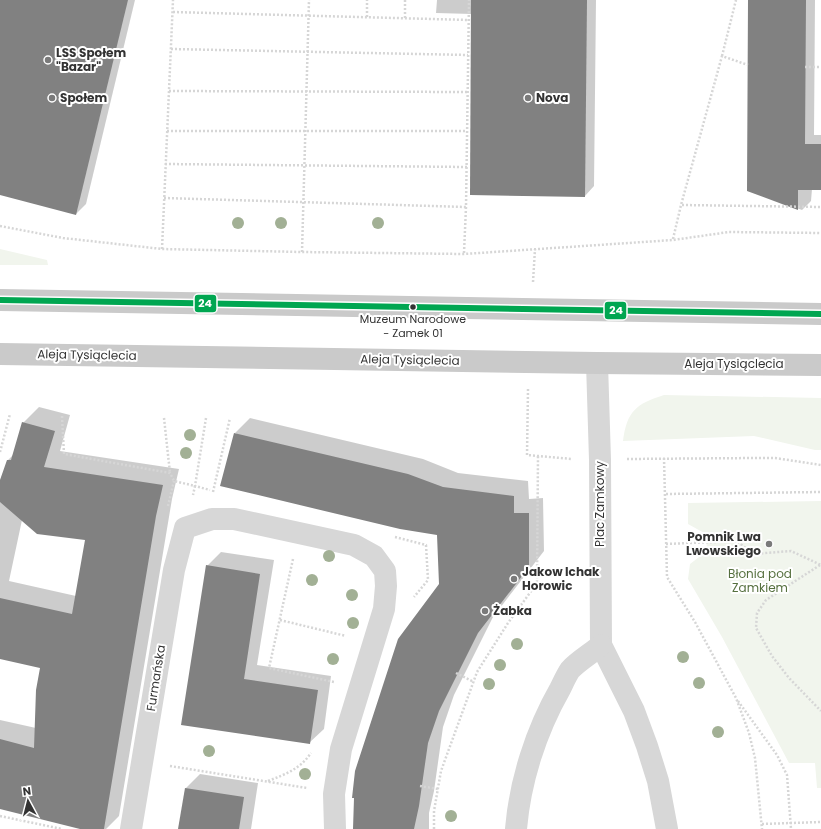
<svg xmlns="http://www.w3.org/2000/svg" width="821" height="829" viewBox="0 0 821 829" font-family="Poppins,sans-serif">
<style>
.green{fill:#f1f5ed}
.shadow{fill:#0003;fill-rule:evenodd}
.building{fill:#818181}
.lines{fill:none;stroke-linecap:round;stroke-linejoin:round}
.path{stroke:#d6d6d6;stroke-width:2.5;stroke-dasharray:2 2;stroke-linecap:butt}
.minor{stroke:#d7d7d7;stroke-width:22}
.major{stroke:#cacaca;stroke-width:22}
.bus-1-casing{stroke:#fff;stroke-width:9}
.bus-1{stroke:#00a651;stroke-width:6}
.tree{fill:#a2b095}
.poi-dot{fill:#7a7a7a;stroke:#fff;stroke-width:1.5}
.bus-dot{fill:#333;stroke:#fff;stroke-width:1.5}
.labels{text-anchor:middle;stroke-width:4;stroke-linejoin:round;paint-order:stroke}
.bus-label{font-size:11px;fill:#333;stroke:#fff}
.poi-label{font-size:12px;font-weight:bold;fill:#333;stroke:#fff;text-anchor:start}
.street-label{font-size:12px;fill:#333;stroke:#fff}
.park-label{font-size:12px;fill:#56703f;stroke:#fff}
.line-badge{stroke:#fff;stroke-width:1.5}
.badge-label{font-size:11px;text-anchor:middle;font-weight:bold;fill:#fff}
</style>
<rect width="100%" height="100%" fill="#fff"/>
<g class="green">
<polygon points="0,249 47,260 48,265 0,265"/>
<path d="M664,395L821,398V450H815L754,436L623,441C627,411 636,404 664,395Z"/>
<polygon points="821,501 821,788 817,788 815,763 789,763 722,637 688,579 690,564 707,551 706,534 688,524 688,503"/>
</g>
<g class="shadow">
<polygon points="0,0 135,0 86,204 76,214 0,194"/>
<polygon points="437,0 596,0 594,186 585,196 472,14 436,13"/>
<polygon points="749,0 815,0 814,135 821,135 821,189 812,189 811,201 802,210 748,190"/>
<path d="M39,407L70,415L60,451L179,469L172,499L119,816L106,829H89L0,808V720L36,728L42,667L0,658V481L8,460L14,454L23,423ZM22,520L86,539L76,596L9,581Z"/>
<polygon points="250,418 423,459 458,473 528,481 529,499 543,498 544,551 493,617 454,695 443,727 434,791 429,813 429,829 354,829 440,584 438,534 235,433"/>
<polygon points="221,552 274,560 257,665 331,676 324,729 309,743 182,724 207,566"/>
<polygon points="200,774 258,783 251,829 179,829 186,788"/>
</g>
<g class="building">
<polygon points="0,0 128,0 76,215 0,195"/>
<polygon points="471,0 587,0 585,197 470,195"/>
<polygon points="748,0 806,0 805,144 821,144 821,190 798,190 798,210 747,191"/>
<polygon points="22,422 55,431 44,467 163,485 156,516 104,829 80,829 0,809 0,739 34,748 36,690 40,668 0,659 0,598 72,614 85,540 37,534 0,502 0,480 7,460 11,460"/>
<polygon points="234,433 408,474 443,487 514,496 514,513 529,513 529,567 478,633 439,711 428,743 419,806 414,829 353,829 354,798 352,798 355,771 398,639 439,584 437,535 400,529 220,486"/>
<polygon points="206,565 260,574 244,679 318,690 310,744 181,725"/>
<polygon points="185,788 244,797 239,829 178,829"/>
</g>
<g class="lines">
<g class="path">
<polyline points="405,0 405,18"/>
<polyline points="173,12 469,20"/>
<polyline points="367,17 367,0"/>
<polyline points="171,49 468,55"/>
<polyline points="722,56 736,0"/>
<polyline points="805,67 821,67"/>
<polyline points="169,91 468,92"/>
<polyline points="167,131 467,131"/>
<polyline points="165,164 467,167"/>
<polyline points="164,198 466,207"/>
<polyline points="682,205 821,207"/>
<polyline points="0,226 63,238 162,249 302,252 464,254 673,240 729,232 821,233"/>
<polyline points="673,239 681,205 722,56 748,65"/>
<polyline points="162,249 173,0"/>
<polyline points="302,252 309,0"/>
<polyline points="464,253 466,207 469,0"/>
<polyline points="533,282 535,249"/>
<polyline points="528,389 527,455 572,459"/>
<polyline points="62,416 64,454 170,473 174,481 195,486 193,495"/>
<polyline points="164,418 170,473"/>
<polyline points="206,418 195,486 210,490"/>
<polyline points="0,452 10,414"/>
<polyline points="664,458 667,577 695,622 736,698 749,733 755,758 762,829"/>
<polyline points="627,459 755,458 775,458 821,465"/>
<polyline points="213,492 230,418"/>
<polyline points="666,494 821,492"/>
<polyline points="168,506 174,481"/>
<polyline points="395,537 426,545 428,580 414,597"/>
<polyline points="666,544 737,541 753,554 791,551 821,565"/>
<polyline points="293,559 269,668 334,682"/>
<polyline points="820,565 766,600 757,613 756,628 772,656 789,678 821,711"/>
<polyline points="280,620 346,636"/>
<polyline points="456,673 474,682"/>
<polyline points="738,701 777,755 787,775 791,829"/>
<polyline points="170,766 307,788"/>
<path d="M268,781C286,774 300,769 311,753"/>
<polyline points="420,786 438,789"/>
<polyline points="0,816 62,829"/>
<polyline points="762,824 821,822"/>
<polyline points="434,829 434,811 441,771 477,672 508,623 537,583 538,455"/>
</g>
<g class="minor">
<polyline points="597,363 600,460 601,645 634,711 647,746 658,781 667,829"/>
<polyline points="131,829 174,570 185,528 212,519 234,519 354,545 374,556 385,571 386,586 384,609 341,749 334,794 335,829"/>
<path d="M516,829C520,781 536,731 560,689C563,683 566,676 570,670C578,661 592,653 601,645"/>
</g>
<g class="major">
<polyline points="0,300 821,314"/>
<polyline points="0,354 597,363 821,365"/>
</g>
<g class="bus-1-casing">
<polyline id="bus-1" points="0,300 821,314"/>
</g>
<use href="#bus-1" class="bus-1"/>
</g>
<g class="tree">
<circle cx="238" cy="223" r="6"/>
<circle cx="281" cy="223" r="6"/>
<circle cx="378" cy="223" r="6"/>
<circle cx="190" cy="435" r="6"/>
<circle cx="186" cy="453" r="6"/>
<circle cx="329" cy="556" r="6"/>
<circle cx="312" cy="580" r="6"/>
<circle cx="352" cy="595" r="6"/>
<circle cx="353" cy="623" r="6"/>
<circle cx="517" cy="644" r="6"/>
<circle cx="683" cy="657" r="6"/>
<circle cx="333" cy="659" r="6"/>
<circle cx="500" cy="665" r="6"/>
<circle cx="699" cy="683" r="6"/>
<circle cx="489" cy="684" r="6"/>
<circle cx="718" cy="732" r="6"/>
<circle cx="209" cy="751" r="6"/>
<circle cx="305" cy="774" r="6"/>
<circle cx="451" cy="816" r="6"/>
</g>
<g class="poi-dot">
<circle cx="48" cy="60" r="4"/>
<circle cx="52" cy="98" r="4"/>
<circle cx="528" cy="98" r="4"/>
<circle cx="769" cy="544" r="4"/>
<circle cx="514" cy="579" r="4"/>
<circle cx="485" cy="611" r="4"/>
</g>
<circle class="bus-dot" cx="413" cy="307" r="3.5"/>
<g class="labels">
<g class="bus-label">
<text x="413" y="323">Muzeum Narodowe<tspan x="413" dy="14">- Zamek 01</tspan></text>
</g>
<g class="poi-label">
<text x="56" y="57">LSS Społem<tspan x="56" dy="14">"Bazar"</tspan></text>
<text x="60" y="102">Społem</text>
<text x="536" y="102">Nova</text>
<text x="761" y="541" text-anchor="end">Pomnik Lwa<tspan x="761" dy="14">Lwowskiego</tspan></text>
<text x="522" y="576">Jakow Ichak<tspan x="522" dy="14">Horowic</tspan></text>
<text x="493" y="615">Żabka</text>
</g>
<g class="street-label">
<text transform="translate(87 355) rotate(1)" y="4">Aleja Tysiąclecia</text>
<text transform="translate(410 360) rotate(1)" y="4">Aleja Tysiąclecia</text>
<text x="734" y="368">Aleja Tysiąclecia</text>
<text transform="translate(600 504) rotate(-90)" y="4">Plac Zamkowy</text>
<text transform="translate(156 678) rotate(-81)" y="4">Furmańska</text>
</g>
<g class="park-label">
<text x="760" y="578">Błonia pod<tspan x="760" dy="14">Zamkiem</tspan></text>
</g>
</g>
<g class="line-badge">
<rect x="194" y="294" width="23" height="19" rx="4" fill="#00a651"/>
<rect x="604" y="301" width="23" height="19" rx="4" fill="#00a651"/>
</g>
<g class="badge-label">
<text x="205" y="307">24</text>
<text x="616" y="314">24</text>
</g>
<g transform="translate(28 801) rotate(353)" stroke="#ffffff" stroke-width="3" paint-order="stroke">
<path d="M0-3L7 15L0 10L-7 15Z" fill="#333333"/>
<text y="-6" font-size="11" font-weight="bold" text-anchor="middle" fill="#333333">N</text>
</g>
</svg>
